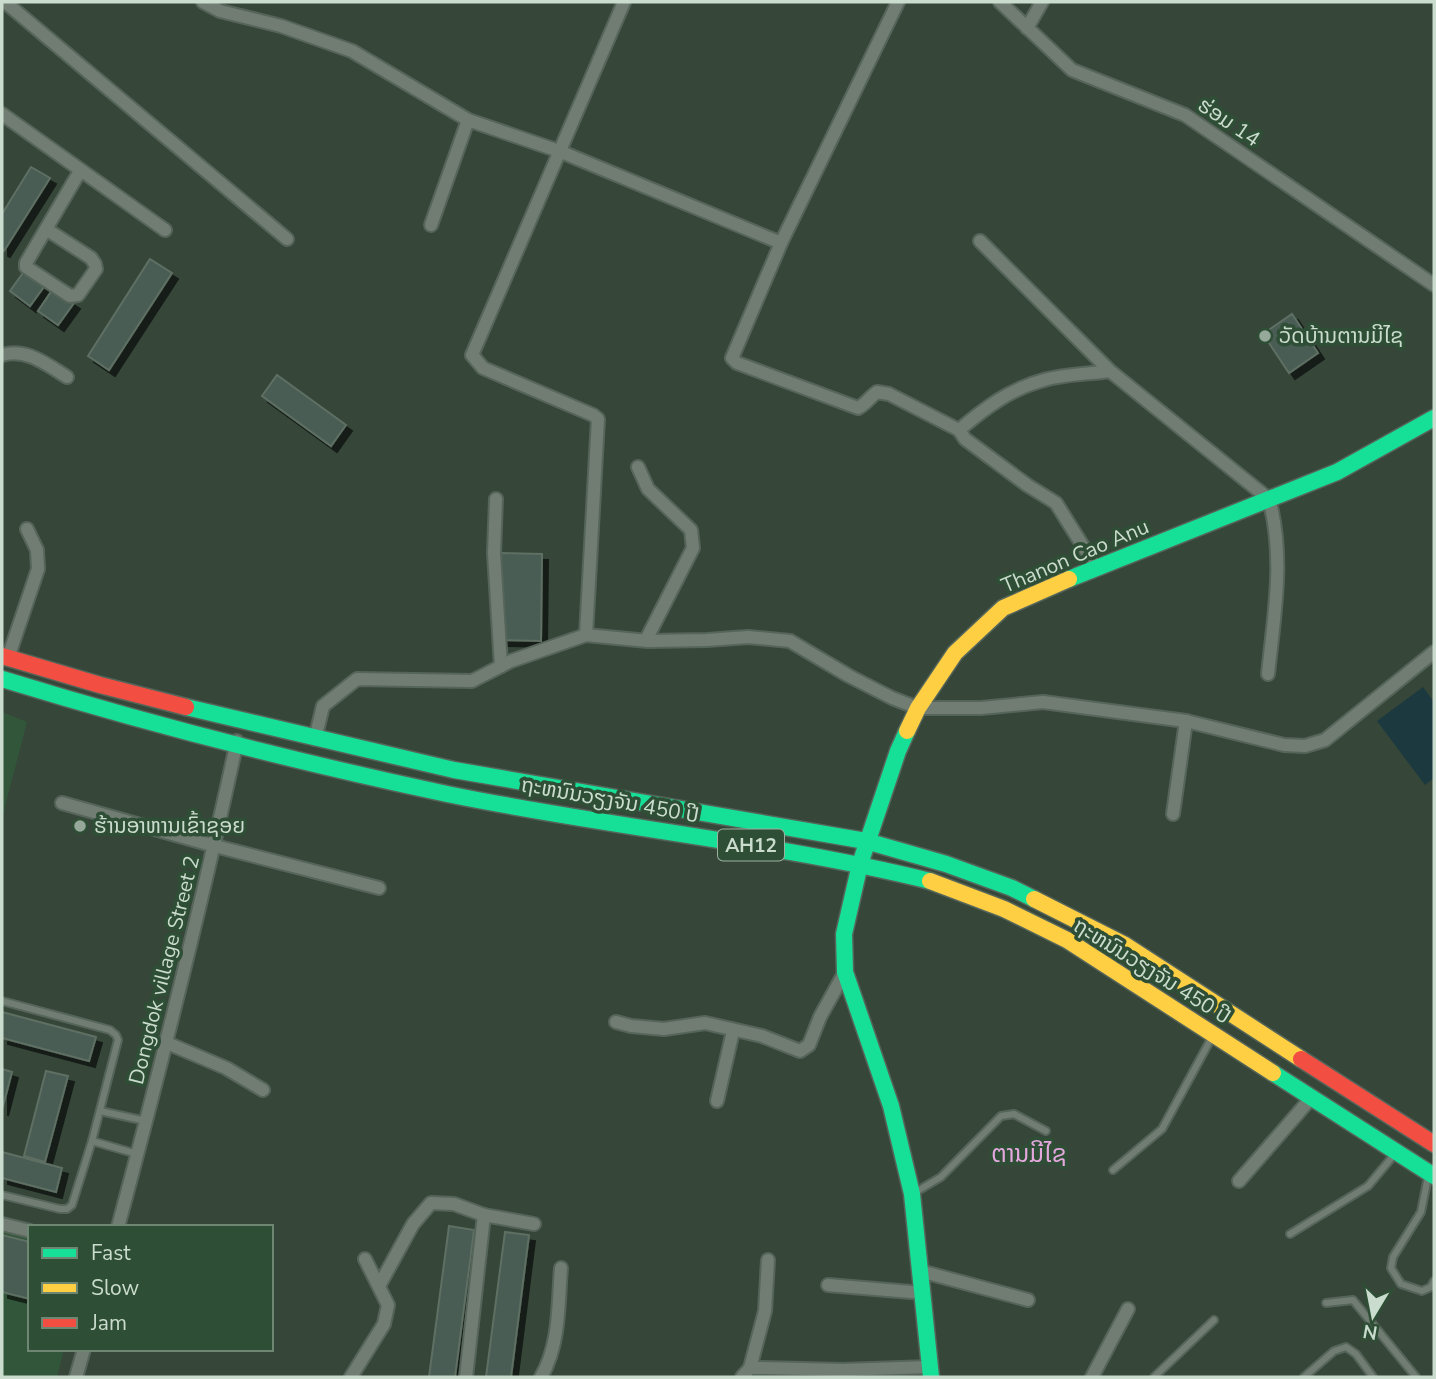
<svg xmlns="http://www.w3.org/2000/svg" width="1436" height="1379" viewBox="0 0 1436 1379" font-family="'Nunito Sans','Noto Sans Lao',sans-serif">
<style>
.built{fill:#32563a}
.water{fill:#1b393e}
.building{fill:#485d54;stroke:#5e6f64;stroke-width:2;filter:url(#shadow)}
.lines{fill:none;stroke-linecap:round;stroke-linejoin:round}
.lane-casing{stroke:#56655a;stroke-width:10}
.street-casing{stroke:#56655a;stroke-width:16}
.fast-casing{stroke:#56655a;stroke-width:19}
.slow-casing{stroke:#56655a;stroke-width:19}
.jam-casing{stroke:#56655a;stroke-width:19}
.lane{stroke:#717d73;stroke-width:6}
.street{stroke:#717d73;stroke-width:12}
.fast{stroke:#16e098;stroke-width:16}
.slow{stroke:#ffcf43;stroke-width:16}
.jam{stroke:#f24e42;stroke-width:16}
.poi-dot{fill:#96a89a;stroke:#2f4e36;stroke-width:2.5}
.labels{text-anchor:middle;stroke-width:7;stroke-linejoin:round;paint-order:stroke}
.shield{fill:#2f4e36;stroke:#9cb1a0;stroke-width:2}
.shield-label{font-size:19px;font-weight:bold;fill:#cadccd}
.street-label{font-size:21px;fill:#cadccd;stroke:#2f4e36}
.poi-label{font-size:21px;fill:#cadccd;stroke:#2f4e36;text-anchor:start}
.quarter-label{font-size:24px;fill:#e4a8de;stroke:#2f4e36}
</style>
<defs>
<filter id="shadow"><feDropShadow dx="6" dy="6" stdDeviation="0" flood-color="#0009"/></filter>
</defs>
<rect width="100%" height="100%" fill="#36473a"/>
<g class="built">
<polygon points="2,712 27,722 2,818"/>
<polygon points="2,1219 30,1227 30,1349 64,1349 57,1377 2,1377"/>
</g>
<polygon class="water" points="1423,687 1434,702 1434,778 1425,785 1377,721"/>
<g class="building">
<polygon points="31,167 50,178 4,251 2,250 2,214"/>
<polygon points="150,259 172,273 109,370 88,356"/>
<polygon points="25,270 46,284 30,306 10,291"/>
<polygon points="53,289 74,303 58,325 38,311"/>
<polygon points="1292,314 1318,353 1289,373 1263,334"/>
<polygon points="277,375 346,425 331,446 262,396"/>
<polygon points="500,553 542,554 541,641 499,640"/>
<polygon points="2,1012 96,1037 89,1061 2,1038"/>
<polygon points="2,1069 12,1072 2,1110"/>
<polygon points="46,1071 68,1076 45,1162 24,1156"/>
<polygon points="2,1152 62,1168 56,1192 2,1178"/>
<polygon points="449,1226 474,1230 455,1377 429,1377"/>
<polygon points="505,1232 529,1235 511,1377 486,1377"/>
<polygon points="2,1235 30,1242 30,1299 2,1292"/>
</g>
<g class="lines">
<g class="lane-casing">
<g id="lane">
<polyline points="2,1001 110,1030 116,1035 118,1040 92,1141 72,1205 67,1209 60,1209 2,1195"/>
<polyline points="100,1111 146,1121"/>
<polyline points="92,1141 137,1154"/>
<polyline points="1113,1170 1162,1129 1211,1039"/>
<polyline points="1428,1177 1421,1212 1393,1257 1391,1268 1401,1284 1422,1291 1431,1287 1434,1281"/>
<polyline points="914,1193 941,1177 1001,1116 1014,1114 1046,1131"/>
<polyline points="1290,1234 1368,1186 1394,1155"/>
<polyline points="1326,1303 1353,1300 1416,1377"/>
<polyline points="1154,1377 1214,1320"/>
<polyline points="1304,1377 1334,1351 1346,1347 1356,1354 1373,1377"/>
</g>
</g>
<g class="street-casing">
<g id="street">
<polyline points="5,2 287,239"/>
<polyline points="203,2 220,11 281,26 352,51 468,120 559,151 781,243"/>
<path d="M898,2L781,243L732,358L737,363L858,408C866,404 870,397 877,392L889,394L959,430L965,439L1027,485L1056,503L1096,567"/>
<polyline points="1000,2 1072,70 1185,115 1434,285"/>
<polyline points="1027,28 1042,2"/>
<polyline points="2,114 165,230"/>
<polyline points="431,225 468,120"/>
<polyline points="46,229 91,258 95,264 96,269 78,295 70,296 26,267 26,263 80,171"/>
<path d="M980,241L1110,371L1269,499C1285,557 1274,616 1268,674"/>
<path d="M2,355C27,348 46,364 67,377"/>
<path d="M959,430C985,408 1010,389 1044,380C1065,374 1089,374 1110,371"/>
<polyline points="638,467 648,489 691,530 693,548 646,640"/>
<polyline points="496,499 494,553 501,666"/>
<polyline points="586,635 598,419 593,415 483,368 472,355 624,2"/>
<polyline points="8,658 38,569 37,550 27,529"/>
<polyline points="315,739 323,706 357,679 472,681 511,661 586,635 648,641 707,640 748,637 790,641 849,676 892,698 918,708 981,708 1043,702 1186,721 1284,745 1305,746 1325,740 1434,652"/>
<polyline points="62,803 215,846 379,888"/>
<polyline points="1173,814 1186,721"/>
<polyline points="616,1022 631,1026 664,1029 705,1023 762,1036 800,1051 809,1045 820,1017 845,972"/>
<polyline points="167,1043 226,1068 263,1090"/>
<polyline points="717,1101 733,1031"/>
<polyline points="1239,1181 1312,1097"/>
<polyline points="2,1224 30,1231"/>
<path d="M118,1227C161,1066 202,904 237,741"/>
<polyline points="920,1271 1028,1300"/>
<polyline points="828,1285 923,1293"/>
<polyline points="379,1286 413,1224 431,1203 454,1204 484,1215"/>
<polyline points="750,1368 765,1311 768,1260"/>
<polyline points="76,1377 84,1349"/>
<polyline points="351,1377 384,1324 388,1305 365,1259"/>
<polyline points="466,1377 484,1215 534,1224"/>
<path d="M541,1377C560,1345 558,1304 561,1268"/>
<polyline points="742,1377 750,1368 761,1368 843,1370 930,1367"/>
<polyline points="1092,1377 1128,1309"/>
</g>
</g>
<g class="fast-casing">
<g id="fast">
<polyline points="1069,579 1337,472 1434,418"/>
<path d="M2,679C148,724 297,762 447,794C607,827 771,842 930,881"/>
<polyline points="186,707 454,770 866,841 946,864 1012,888 1034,899"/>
<polyline points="907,731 898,751 860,864 844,934 845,972 891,1106 912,1194 931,1377"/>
<polyline points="1273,1073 1434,1176"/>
</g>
</g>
<g class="slow-casing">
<g id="slow">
<polyline points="907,731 918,708 955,653 1003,608 1069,579"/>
<polyline points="930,881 1004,909 1067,940 1273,1073"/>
<polyline points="1034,899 1125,945 1301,1059"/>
</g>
</g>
<g class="jam-casing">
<g id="jam">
<polyline points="2,656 100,685 186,707"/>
<polyline points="1301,1059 1434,1144"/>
</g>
</g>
<use href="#lane" class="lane"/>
<use href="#street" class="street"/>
<use href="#fast" class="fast"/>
<use href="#slow" class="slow"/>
<use href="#jam" class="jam"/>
</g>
<g class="poi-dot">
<circle cx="1265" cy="336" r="7"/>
<circle cx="80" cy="826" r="7"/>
</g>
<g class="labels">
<rect class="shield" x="718" y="829.5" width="66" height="31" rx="5"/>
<g class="shield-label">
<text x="751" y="852">AH12</text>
</g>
<g class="street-label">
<text transform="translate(1229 122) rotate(34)" y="7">ຮ່ອມ 14</text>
<text transform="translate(1075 556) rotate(-23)" y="7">Thanon Cao Anu</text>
<text transform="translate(610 800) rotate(10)" y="7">ຖະຫນົນວຽງຈັນ 450 ປີ</text>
<text transform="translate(164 970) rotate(-76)" y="7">Dongdok village Street 2</text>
<text transform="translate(1152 971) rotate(32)" y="7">ຖະຫນົນວຽງຈັນ 450 ປີ</text>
</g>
<g class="poi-label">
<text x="1279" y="343">ວັດບ້ານຕານມີໄຊ</text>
<text x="94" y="833">ຮ້ານອາຫານເຂົ້າຊອຍ</text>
</g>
<g class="quarter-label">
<text x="1029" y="1162">ຕານມີໄຊ</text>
</g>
</g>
<rect width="1436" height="1379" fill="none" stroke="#cadccd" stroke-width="7"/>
<rect x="28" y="1225" width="245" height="126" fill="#2f4e36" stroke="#6d8772" stroke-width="2"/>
<rect x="42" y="1248" width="35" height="10" fill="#16e098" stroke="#6d8772" stroke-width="2"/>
<text x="91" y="1260" font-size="21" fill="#cadccd">Fast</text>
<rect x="42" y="1283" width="35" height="10" fill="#ffcf43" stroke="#6d8772" stroke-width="2"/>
<text x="91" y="1295" font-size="21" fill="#cadccd">Slow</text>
<rect x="42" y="1318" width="35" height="10" fill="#f24e42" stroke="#6d8772" stroke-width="2"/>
<text x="91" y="1330" font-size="21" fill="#cadccd">Jam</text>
<g transform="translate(1373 1316) rotate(190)" stroke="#2f4e36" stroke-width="5" paint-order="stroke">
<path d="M0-5L12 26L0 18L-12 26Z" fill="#cadccd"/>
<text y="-10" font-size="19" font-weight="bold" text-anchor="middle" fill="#cadccd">N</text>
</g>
</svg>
